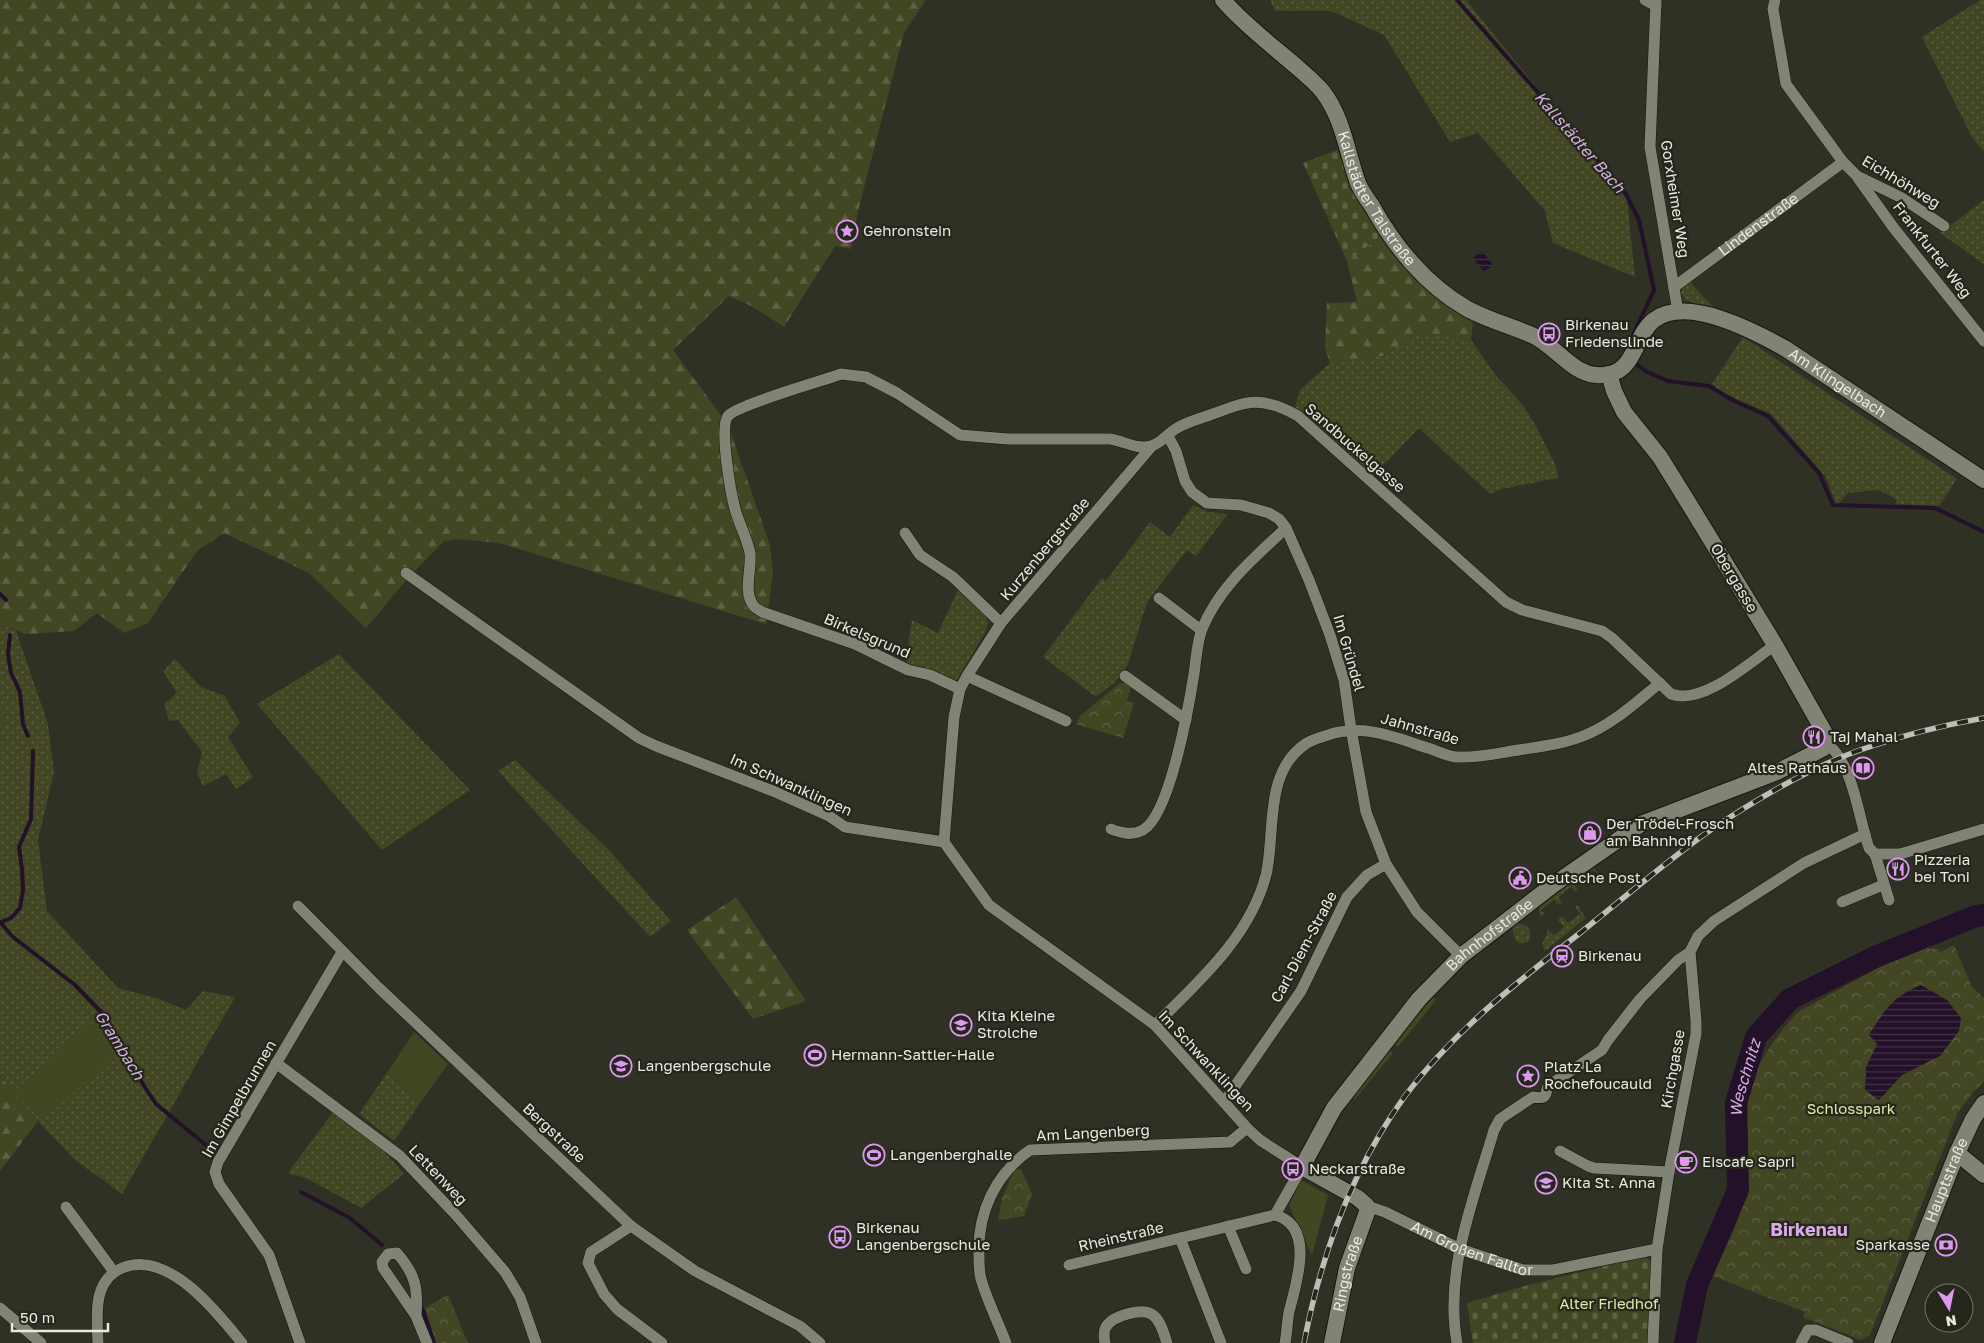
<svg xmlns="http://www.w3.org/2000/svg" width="1984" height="1343" viewBox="0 0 1984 1343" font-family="'Golos Text',sans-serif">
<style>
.grass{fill:url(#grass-dots)}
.forest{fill:url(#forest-firs)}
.cemetery{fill:url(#cemetery-stones)}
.park{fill:url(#park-crowns)}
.garden{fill:#434623}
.water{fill:url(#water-rules)}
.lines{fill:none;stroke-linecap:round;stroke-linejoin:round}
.stream{stroke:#231029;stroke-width:4}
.river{stroke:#231029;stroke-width:22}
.street-casing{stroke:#17180e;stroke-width:12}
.secondary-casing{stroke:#17180e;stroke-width:18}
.street{stroke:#818375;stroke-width:11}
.secondary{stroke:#818375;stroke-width:16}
.rail-casing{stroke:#bec0b7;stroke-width:5.5}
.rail{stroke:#25271b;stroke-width:4;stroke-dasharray:11;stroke-linecap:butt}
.labels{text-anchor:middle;stroke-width:4.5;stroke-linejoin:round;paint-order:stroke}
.street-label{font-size:15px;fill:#e9eae2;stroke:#25271b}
.poi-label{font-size:15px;fill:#e9eae2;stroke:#25271b;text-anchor:start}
.park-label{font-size:15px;fill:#e0e8a7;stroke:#25271b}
.water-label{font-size:16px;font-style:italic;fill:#d7aee2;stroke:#25271b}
.quarter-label{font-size:18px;font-weight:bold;fill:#dbaae8;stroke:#25271b}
</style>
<defs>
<pattern id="grass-dots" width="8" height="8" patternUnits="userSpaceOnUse" patternTransform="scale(1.25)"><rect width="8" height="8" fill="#434623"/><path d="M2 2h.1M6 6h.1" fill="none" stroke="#5e6143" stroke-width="1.8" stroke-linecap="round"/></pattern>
<pattern id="forest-firs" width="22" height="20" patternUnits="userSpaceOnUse" patternTransform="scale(1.25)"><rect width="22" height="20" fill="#434623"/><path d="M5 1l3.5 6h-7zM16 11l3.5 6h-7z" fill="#5e6143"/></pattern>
<pattern id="cemetery-stones" width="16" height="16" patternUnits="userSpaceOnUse" patternTransform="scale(1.25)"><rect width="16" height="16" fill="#434623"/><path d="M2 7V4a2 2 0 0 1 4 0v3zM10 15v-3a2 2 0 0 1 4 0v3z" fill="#5e6143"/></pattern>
<pattern id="park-crowns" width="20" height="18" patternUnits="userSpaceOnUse" patternTransform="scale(1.25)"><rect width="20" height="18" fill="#434623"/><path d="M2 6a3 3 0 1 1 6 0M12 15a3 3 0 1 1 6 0" fill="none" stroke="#5e6143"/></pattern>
<pattern id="water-rules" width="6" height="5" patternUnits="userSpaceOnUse" patternTransform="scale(1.25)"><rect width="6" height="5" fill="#231029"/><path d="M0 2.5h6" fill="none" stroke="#433348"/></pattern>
</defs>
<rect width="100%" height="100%" fill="#2f3125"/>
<g class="grass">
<polygon points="1270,0 1466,0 1627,200 1635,277 1553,243 1545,211 1478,133 1450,142 1384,35 1331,11 1275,11"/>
<polygon points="1980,0 1984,0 1984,152 1972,137 1922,37"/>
<polygon points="1984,200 1984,264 1940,233"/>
<polygon points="1689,280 1705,299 1719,311 1685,300 1681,292 1683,285"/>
<polygon points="1418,332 1471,340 1497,377 1523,405 1536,426 1556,466 1558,478 1501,489 1490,494 1419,428 1374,475 1295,407 1300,390 1330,363 1383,356"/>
<polygon points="1743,337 1957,479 1939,506 1895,504 1897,500 1879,490 1848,493 1837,506 1826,477 1771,414 1725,394 1712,384"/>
<polygon points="1193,505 1208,512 1228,514 1196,556 1187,550 1147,602 1128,664 1116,681 1096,697 1043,657 1102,578 1106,581 1150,522 1170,537"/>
<polygon points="959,588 984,614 988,622 986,631 956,681 905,665 912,620 938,633"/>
<polygon points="0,624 16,631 48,724 54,772 38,840 47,911 118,988 159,999 186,1010 203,991 235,997 122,1194 74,1159 38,1121 0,1076 0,754 5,727 0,699"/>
<polygon points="339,654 470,790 382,850 257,704"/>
<polygon points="175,659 201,687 225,696 240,723 228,737 253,777 236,789 226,774 203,786 197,774 202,752 178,720 169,721 164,704 177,693 163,671"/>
<polygon points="515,760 609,850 671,921 650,937 498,771"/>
<polygon points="1592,865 1599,874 1593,870 1574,884 1578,890 1575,892 1571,887 1558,897 1562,902 1559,905 1554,900 1541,910 1545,915 1540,916 1539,906"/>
<polygon points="1577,905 1586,918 1545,951 1542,944 1547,934 1547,929 1554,935 1564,927 1558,920 1562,916 1568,923 1580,914 1575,906"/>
<polygon points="1518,923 1526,926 1530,930 1530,938 1528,942 1519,943 1515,940 1512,927"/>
<polygon points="387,1073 420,1103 394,1141 359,1114"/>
<polygon points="333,1112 383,1150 404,1174 361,1208 306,1178 288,1173"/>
</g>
<g class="forest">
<polygon points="0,0 926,0 904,33 858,211 851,249 835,246 784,327 753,307 729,296 673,350 728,425 770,545 773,574 766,624 499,543 455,539 443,542 408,578 366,628 309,573 224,533 197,551 148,623 124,633 97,613 74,631 26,634 0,624"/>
<polygon points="1380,237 1416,277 1473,320 1471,340 1418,332 1383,356 1330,363 1325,347 1327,303 1357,302 1347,261"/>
<polygon points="0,699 5,727 0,754"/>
<polygon points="736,897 806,1001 753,1019 687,930"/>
<polygon points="0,1076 38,1121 0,1171"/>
</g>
<g class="cemetery">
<polygon points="1337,150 1380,237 1347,261 1303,163"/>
<polygon points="1644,1256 1652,1262 1648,1343 1473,1343 1467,1303 1521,1287"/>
</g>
<g class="park">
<polygon points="1127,682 1131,685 1127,701 1134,703 1123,738 1076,724 1080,716 1119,684"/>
<path d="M1928,945L1929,949H1938L1941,952L1954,945L1972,987L1984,998V1081L1971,1095L1958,1112L1870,1335L1861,1340L1803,1317L1805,1312L1713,1276C1725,1249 1739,1223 1745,1195C1752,1161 1744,1126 1749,1092C1753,1067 1781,1030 1798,1012L1913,949Z"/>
<polygon points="1021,1169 1032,1194 1024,1216 998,1220 1002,1198 1014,1170"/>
<polygon points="448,1295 468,1343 432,1343 421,1310"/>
</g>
<g class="garden">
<polygon points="1433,998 1436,1000 1398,1047 1393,1043"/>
<polygon points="99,1017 117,1051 45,1119 17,1088"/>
<polygon points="414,1032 448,1064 420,1103 387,1073"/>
<polygon points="1388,1049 1393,1053 1355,1099 1352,1097"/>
<polygon points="1301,1180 1328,1195 1312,1256 1289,1205"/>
</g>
<g class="water">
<polygon points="1482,251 1493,265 1484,272 1473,258"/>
<path d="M1921,985L1947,1000L1961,1018L1959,1031L1940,1056L1902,1075L1879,1100L1865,1090L1866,1067L1877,1044L1869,1035C1884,1011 1893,996 1921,985Z"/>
</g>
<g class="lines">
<g class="stream">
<polyline points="1457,0 1625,192 1639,220 1654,290 1629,344"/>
<polyline points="1632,361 1647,372 1668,381 1709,386 1734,401 1768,416 1819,473 1833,505 1935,508 1984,532"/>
<polyline points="0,594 6,600"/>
<polyline points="10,635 8,654 11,673 20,692 23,724 28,736"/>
<polyline points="0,922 13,937 75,985 103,1014 139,1078 156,1104 212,1150"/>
<polyline points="1,922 11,918 20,908 23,890 22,869 19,847 31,819 33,751"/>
<polyline points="301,1192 350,1218 382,1245"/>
<polyline points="423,1310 434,1343"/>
</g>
<path class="river" id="s1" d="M1685,1343L1697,1285L1738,1190L1736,1103L1756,1037L1790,999L1875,957L1976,916L1984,915"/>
<g class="street-casing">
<g id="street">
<polyline points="1645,0 1656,6"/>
<polyline points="1656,0 1650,147 1678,312"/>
<polyline points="1775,0 1773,9 1786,84 1843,162 1857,176 1902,198 1944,226"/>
<polyline points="1858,178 1893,227 1984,341"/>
<path id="s2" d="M1674,287L1843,162"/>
<polyline points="1168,436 1176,451 1185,481 1192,492 1207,503 1241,505 1269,513 1279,519 1286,528 1309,580 1330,635 1344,680 1351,729 1366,812 1386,864 1417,912 1461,956"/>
<polyline points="905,533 920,555 953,577 1001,623"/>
<polyline points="406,573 639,738 656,746 773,791 829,816 845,827 944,842 989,905 1155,1025 1247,1128 1260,1140 1302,1167 1275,1215 1069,1265"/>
<polyline points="1159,598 1201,630"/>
<polyline points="967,676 1066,721"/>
<polyline points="1125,676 1186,720"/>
<path d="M960,689L930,675L908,670L855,644L762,612C759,610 755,608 753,605C743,591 752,569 750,553C747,538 739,524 735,509C731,494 719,427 728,416C737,405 822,381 841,374L866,377L897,393L960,435L1008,439H1110C1124,441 1137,450 1151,446C1162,443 1168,433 1177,428C1187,422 1199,419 1210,415C1247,401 1261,395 1298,416L1506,602L1522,610L1602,631L1612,638L1671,694C1703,706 1750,662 1775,645"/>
<path d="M1827,744C1853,762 1859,820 1869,848L1875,854H1900L1984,829"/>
<path d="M1111,829C1121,833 1132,836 1143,830C1170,815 1189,705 1194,674C1196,660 1197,642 1202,629C1219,587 1254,558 1286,528"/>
<polyline points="944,842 954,717 960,689 967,676 1001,623 1152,446"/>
<polyline points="1875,854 1889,900"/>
<polyline points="1842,902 1883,885"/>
<polyline points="298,906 379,988 631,1226 695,1271 800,1326 820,1343"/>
<path d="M1155,1025C1198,982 1250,937 1266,875C1276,832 1263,771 1307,743C1314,739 1321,737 1328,735C1365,723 1396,738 1431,749C1439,752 1447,756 1456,757C1475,758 1494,754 1512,751C1536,747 1560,745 1583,736C1612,725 1636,702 1660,683"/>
<polyline points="276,1063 400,1156 456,1215 505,1272 520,1297 536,1343"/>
<polyline points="1224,1102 1301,991 1347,897 1367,875 1386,864"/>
<polyline points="1560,1151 1588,1166 1594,1168 1669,1172"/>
<path id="s3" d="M1367,1206L1385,1212L1460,1249L1523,1270H1553L1657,1249"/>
<polyline points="66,1207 114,1272"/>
<path d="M1275,1215C1316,1226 1296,1284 1289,1312C1287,1322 1287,1333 1285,1343"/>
<polyline points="631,1226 591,1252 588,1263 604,1294 617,1309 662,1343"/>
<polyline points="1228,1226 1246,1269"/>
<polyline points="1180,1238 1221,1343"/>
<polyline points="0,1308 41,1343"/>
<path d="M416,1316C418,1288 416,1275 397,1253L388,1254L382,1262L383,1268L416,1316L427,1343"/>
<path d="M98,1343C97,1316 92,1281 122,1268C168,1249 217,1312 242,1343"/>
<polyline points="300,1343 269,1255 219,1184 215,1172 218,1162 342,952"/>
<path d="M1006,1343C998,1322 987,1300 981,1279C979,1272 979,1263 979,1256C977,1214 995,1174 1030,1150L1230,1142L1247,1128"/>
<path d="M1105,1343C1104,1338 1103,1332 1106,1327C1112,1316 1142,1307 1153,1315C1161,1321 1164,1334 1167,1343"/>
<path d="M1457,1343C1444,1271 1474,1198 1494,1130L1500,1119L1533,1097C1545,1099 1545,1098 1548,1086L1602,1050L1608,1040L1640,999L1678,960L1690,952"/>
<polyline points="1653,1343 1657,1249 1669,1172 1696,1034 1696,1021 1690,952 1698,936 1714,921 1804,863 1865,834"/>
<polyline points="1801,1343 1808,1330 1816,1330 1848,1343"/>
</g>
</g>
<g class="secondary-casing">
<g id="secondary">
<path id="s4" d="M1223,0C1242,23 1275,48 1298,68C1307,76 1316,83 1323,92C1343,118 1347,153 1358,183C1361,191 1367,199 1372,206C1394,246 1426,285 1466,308C1487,320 1512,326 1534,336C1556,347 1572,373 1596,375C1637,378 1632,337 1654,320C1687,295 1756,332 1786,349L1984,480"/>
<polyline points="1957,1153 1984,1175"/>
<path id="s5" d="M1332,1343L1347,1268L1367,1212V1206L1358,1198L1302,1167L1334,1108L1419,999L1461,956L1553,885L1641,824L1777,772L1822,749L1826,746L1827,737L1775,645L1694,512L1660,457L1624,412L1614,391L1609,374"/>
<path id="s6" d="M1882,1343L1957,1153L1973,1119L1984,1103"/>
</g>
</g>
<use href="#street" class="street"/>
<use href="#secondary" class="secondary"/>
<g class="rail-casing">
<path id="rail" d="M1304,1343C1321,1255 1352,1169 1405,1096C1453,1032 1517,982 1580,933C1620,901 1660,867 1702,836C1749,803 1812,766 1866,748C1904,735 1944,725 1984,718"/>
</g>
<use href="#rail" class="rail"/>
</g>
<defs>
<g id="sight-ring" transform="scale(1.125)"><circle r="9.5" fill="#25271b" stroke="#df98f2" stroke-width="1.5"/><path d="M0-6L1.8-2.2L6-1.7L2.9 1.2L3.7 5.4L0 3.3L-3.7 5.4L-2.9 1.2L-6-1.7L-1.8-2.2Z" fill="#df98f2"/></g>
<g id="bus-ring" transform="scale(1.125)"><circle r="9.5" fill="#25271b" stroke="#df98f2" stroke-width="1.5"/><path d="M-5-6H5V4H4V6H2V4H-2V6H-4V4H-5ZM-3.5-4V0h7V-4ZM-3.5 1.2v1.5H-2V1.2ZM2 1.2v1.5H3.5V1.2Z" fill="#df98f2"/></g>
<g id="restaurant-ring" transform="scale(1.125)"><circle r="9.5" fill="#25271b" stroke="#df98f2" stroke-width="1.5"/><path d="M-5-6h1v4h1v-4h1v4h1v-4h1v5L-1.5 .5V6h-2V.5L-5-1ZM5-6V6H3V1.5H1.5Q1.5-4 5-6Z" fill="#df98f2"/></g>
<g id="library-ring" transform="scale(1.125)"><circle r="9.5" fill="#25271b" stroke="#df98f2" stroke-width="1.5"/><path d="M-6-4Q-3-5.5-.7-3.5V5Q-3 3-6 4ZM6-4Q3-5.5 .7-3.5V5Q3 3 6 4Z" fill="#df98f2"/></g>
<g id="shop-ring" transform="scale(1.125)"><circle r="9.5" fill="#25271b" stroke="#df98f2" stroke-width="1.5"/><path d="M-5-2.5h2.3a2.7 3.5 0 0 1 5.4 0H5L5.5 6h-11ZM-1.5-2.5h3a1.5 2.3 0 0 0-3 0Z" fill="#df98f2"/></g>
<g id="civic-ring" transform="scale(1.125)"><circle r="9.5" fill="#25271b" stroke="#df98f2" stroke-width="1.5"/><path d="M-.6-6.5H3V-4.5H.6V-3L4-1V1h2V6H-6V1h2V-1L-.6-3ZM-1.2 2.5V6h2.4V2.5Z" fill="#df98f2"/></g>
<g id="station-ring" transform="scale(1.125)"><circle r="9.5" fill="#25271b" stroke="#df98f2" stroke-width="1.5"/><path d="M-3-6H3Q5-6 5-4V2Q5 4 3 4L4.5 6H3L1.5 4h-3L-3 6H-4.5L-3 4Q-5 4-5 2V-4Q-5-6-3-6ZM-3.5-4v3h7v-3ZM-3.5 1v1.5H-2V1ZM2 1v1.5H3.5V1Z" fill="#df98f2"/></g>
<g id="school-ring" transform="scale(1.125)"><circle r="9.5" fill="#25271b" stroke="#df98f2" stroke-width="1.5"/><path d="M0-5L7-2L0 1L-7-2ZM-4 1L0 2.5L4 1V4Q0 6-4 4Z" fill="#df98f2"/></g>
<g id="stadium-ring" transform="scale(1.125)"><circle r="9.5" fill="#25271b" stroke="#df98f2" stroke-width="1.5"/><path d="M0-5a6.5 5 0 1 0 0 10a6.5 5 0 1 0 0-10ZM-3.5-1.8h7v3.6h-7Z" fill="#df98f2"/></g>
<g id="cafe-ring" transform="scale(1.125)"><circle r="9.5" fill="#25271b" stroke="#df98f2" stroke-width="1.5"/><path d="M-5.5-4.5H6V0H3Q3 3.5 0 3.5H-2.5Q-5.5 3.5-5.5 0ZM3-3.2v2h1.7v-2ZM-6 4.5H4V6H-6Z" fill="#df98f2"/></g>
<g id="bank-ring" transform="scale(1.125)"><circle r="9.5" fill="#25271b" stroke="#df98f2" stroke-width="1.5"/><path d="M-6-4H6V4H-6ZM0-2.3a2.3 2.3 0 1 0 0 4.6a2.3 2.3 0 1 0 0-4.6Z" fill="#df98f2"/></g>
</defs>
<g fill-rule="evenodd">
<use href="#sight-ring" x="847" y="231"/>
<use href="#bus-ring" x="1549" y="334"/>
<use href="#restaurant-ring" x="1814" y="737"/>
<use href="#library-ring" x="1863" y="768"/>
<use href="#shop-ring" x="1590" y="833"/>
<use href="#restaurant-ring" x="1898" y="869"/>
<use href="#civic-ring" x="1520" y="878"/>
<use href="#station-ring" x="1562" y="956"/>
<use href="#school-ring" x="961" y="1025"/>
<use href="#stadium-ring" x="815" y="1055"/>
<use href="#school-ring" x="621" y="1066"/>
<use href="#sight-ring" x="1528" y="1076"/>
<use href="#stadium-ring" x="874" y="1155"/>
<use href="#cafe-ring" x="1686" y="1162"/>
<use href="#bus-ring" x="1293" y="1169"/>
<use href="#school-ring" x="1546" y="1183"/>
<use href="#bus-ring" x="840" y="1237"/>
<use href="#bank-ring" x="1946" y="1245"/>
</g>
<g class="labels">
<g class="street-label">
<text transform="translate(1901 182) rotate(31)" y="5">Eichhöhweg</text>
<text dy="5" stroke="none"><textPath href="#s4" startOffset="256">Kallstädter Talstraße</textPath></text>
<text transform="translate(1675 199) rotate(81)" y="5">Gorxheimer Weg</text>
<text dy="5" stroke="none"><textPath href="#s2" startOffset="105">Lindenstraße</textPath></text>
<text transform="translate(1932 250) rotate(52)" y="5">Frankfurter Weg</text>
<text dy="5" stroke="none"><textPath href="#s4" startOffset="838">Am Klingelbach</textPath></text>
<text transform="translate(1355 448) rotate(41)" y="5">Sandbuckelgasse</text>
<text transform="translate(1045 549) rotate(-50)" y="5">Kurzenbergstraße</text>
<text transform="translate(1734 578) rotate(59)" y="5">Obergasse</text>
<text transform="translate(867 636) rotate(23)" y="5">Birkelsgrund</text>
<text transform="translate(1349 653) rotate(74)" y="5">Im Gründel</text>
<text transform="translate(1420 729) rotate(16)" y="5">Jahnstraße</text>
<text transform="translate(791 785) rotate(24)" y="5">Im Schwanklingen</text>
<text dy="5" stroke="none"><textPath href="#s5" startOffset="519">Bahnhofstraße</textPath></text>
<text transform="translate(1304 947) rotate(-62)" y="5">Carl-Diem-Straße</text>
<text transform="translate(1206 1061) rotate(47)" y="5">Im Schwanklingen</text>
<text transform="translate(1673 1069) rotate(-80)" y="5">Kirchgasse</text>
<text transform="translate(239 1099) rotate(-60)" y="5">Im Gimpelbrunnen</text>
<text transform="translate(554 1133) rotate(43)" y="5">Bergstraße</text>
<text transform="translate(1093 1133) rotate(-3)" y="5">Am Langenberg</text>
<text transform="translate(438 1175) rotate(46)" y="5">Lettenweg</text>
<text dy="5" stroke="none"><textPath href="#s6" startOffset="175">Hauptstraße</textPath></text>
<text transform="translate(1121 1237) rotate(-13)" y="5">Rheinstraße</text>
<text dy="5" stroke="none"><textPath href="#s3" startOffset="114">Am Großen Falltor</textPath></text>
<text dy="5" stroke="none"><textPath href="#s5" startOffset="71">Ringstraße</textPath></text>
</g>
<g class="poi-label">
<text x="863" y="236">Gehronstein</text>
<text x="1565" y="330">Birkenau<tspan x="1565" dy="17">Friedenslinde</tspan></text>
<text x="1830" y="742">Taj Mahal</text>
<text x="1847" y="773" text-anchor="end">Altes Rathaus</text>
<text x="1606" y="829">Der Trödel-Frosch<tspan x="1606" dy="17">am Bahnhof</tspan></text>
<text x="1914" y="865">Pizzeria<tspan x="1914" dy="17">bei Toni</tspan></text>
<text x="1536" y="883">Deutsche Post</text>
<text x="1578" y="961">Birkenau</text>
<text x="977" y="1021">Kita Kleine<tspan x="977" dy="17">Strolche</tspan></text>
<text x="831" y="1060">Hermann-Sattler-Halle</text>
<text x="637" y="1071">Langenbergschule</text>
<text x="1544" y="1072">Platz La<tspan x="1544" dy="17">Rochefoucauld</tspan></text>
<text x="890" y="1160">Langenberghalle</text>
<text x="1702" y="1167">Eiscafe Sapri</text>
<text x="1309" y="1174">Neckarstraße</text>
<text x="1562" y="1188">Kita St. Anna</text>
<text x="856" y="1233">Birkenau<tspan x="856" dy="17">Langenbergschule</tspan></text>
<text x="1930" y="1250" text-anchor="end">Sparkasse</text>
</g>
<g class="park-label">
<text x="1851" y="1114">Schlosspark</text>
<text x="1609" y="1309">Alter Friedhof</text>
</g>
<g class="water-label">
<text transform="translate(1580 142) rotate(49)" y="6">Kallstädter Bach</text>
<text transform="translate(120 1045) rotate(58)" y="6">Grambach</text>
<text dy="6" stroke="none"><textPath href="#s1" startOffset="276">Weschnitz</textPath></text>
</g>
<g class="quarter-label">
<text x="1809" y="1236">Birkenau</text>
</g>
</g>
<g transform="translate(1949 1308) rotate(170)"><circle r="24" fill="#25271b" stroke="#73756b"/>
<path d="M0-4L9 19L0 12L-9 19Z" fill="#df98f2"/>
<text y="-8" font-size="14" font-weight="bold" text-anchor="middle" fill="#e9eae2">N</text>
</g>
<path d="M12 1323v8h96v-8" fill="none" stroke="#e9eae2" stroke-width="2.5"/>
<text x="20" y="1323" font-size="15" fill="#e9eae2" stroke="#25271b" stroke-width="4" paint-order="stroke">50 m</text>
</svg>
